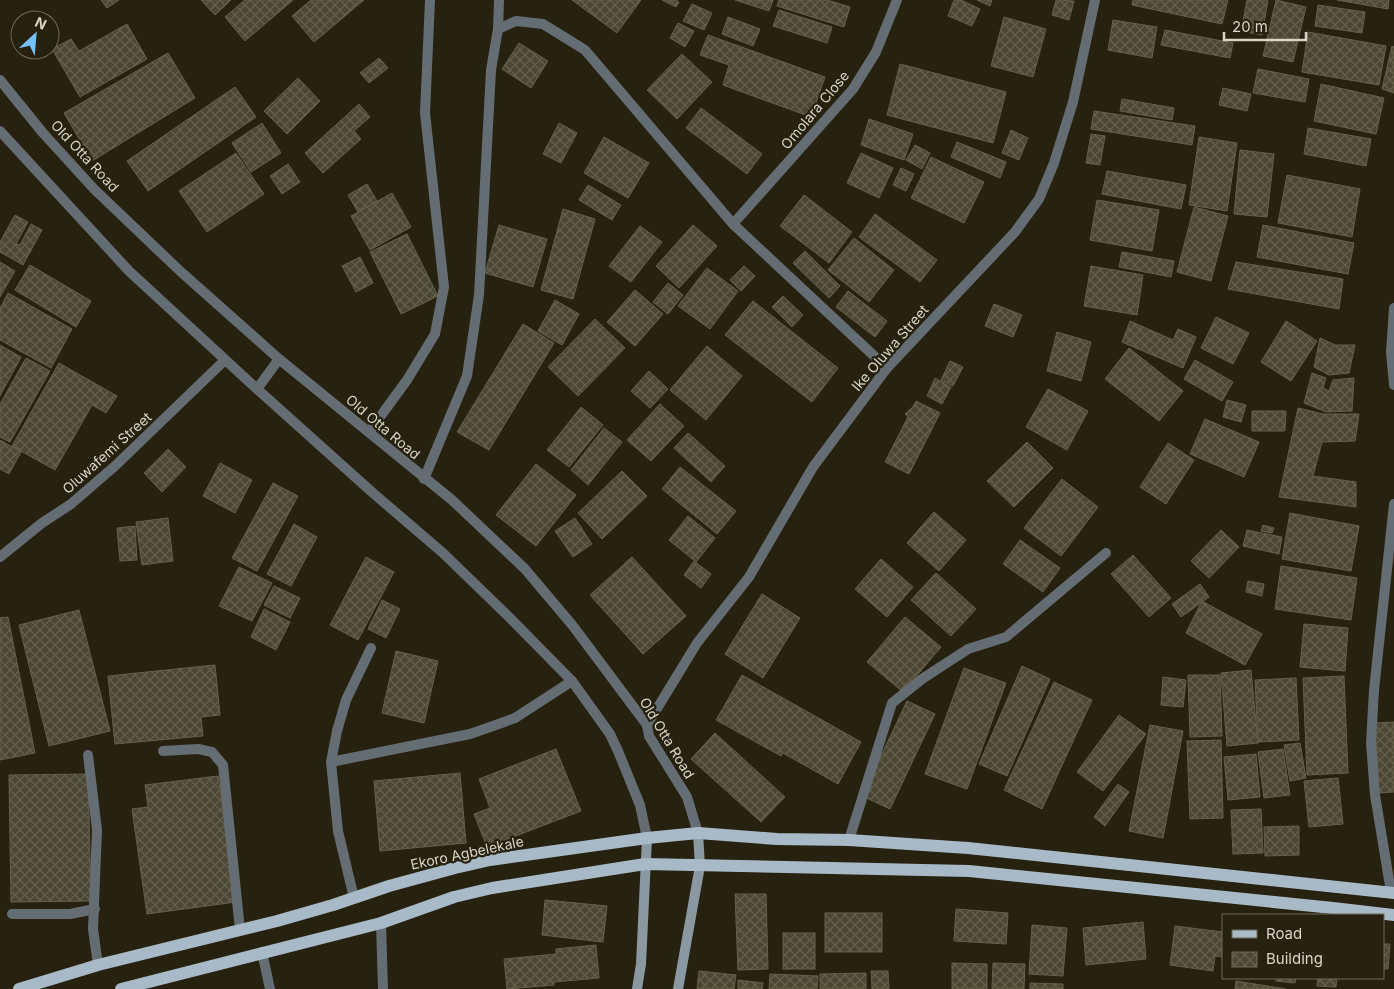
<svg xmlns="http://www.w3.org/2000/svg" width="1394" height="989" viewBox="0 0 1394 989" font-family="Inter,sans-serif">
<style>
.building{fill:url(#building-cross-hatch);stroke:#66604b}
.lines{fill:none;stroke-linecap:round;stroke-linejoin:round}
.service{stroke:#646d73;stroke-width:10}
.minor{stroke:#646d73;stroke-width:10}
.tertiary{stroke:#646d73;stroke-width:10}
.secondary{stroke:#8a98a2;stroke-width:10}
.primary{stroke:#a8b9c7;stroke-width:12}
.labels{text-anchor:middle;stroke-width:4.5;stroke-linejoin:round;paint-order:stroke}
.street-label{font-size:14px;fill:#d8d5c9;stroke:#27210f}
</style>
<defs>
<pattern id="building-cross-hatch" width="8" height="8" patternUnits="userSpaceOnUse" patternTransform="scale(1.25)"><rect width="8" height="8" fill="#4c4632"/><path d="M0 0l8 8M0 8l8-8" fill="none" stroke="#65604e"/></pattern>
</defs>
<rect width="100%" height="100%" fill="#27210f"/>
<g class="building">
<polygon points="101,0 119,0 107,8"/>
<polygon points="201,0 231,0 215,15"/>
<polygon points="245,0 293,0 245,41 225,17"/>
<polygon points="311,0 364,0 314,42 292,16"/>
<polygon points="572,0 641,0 617,33"/>
<polygon points="662,0 676,0 679,2 676,7"/>
<polygon points="735,0 773,0 769,11"/>
<polygon points="779,0 827,0 850,7 844,27 777,6"/>
<polygon points="954,0 961,0 980,9 972,26 948,16"/>
<polygon points="977,0 992,0 990,6"/>
<polygon points="1056,0 1074,1 1069,20 1052,15"/>
<polygon points="1133,0 1228,0 1222,24 1132,5"/>
<polygon points="1247,0 1268,0 1262,35 1241,31"/>
<polygon points="1276,0 1306,7 1293,62 1263,56"/>
<polygon points="1337,0 1389,0 1388,9"/>
<polygon points="692,4 712,13 704,30 683,21"/>
<polygon points="1318,5 1365,12 1362,33 1315,26"/>
<polygon points="779,10 832,27 827,43 773,26"/>
<polygon points="728,17 760,29 753,46 722,34"/>
<polygon points="1004,17 1046,29 1033,77 991,66"/>
<polygon points="1113,20 1157,27 1152,58 1108,50"/>
<polygon points="678,23 694,31 685,47 670,38"/>
<polygon points="127,24 147,59 80,97 52,49 71,39 79,51"/>
<polygon points="1165,30 1233,43 1230,58 1161,45"/>
<polygon points="1308,32 1386,46 1379,85 1302,72"/>
<polygon points="708,35 825,77 811,117 723,85 729,65 700,55"/>
<polygon points="519,43 548,61 531,88 502,69"/>
<polygon points="1392,46 1394,47 1394,93 1382,89"/>
<polygon points="168,53 195,98 92,161 64,113"/>
<polygon points="682,54 712,82 677,119 647,90"/>
<polygon points="379,58 388,68 369,83 360,73"/>
<polygon points="900,64 1006,92 993,143 887,115"/>
<polygon points="1258,69 1309,79 1305,102 1253,93"/>
<polygon points="298,78 320,101 287,134 264,111"/>
<polygon points="1321,84 1384,98 1376,134 1314,121"/>
<polygon points="235,87 256,117 148,191 127,161"/>
<polygon points="1223,88 1251,94 1247,111 1219,105"/>
<polygon points="1122,99 1174,108 1172,120 1120,111"/>
<polygon points="359,104 370,117 354,131 361,139 323,173 305,153"/>
<polygon points="701,108 762,154 747,174 686,128"/>
<polygon points="1094,111 1195,126 1192,145 1091,129"/>
<polygon points="869,119 913,134 904,160 861,145"/>
<polygon points="262,123 281,153 251,172 232,143"/>
<polygon points="559,123 577,133 561,163 543,154"/>
<polygon points="1308,128 1371,139 1366,166 1304,154"/>
<polygon points="1011,130 1028,138 1019,160 1002,153"/>
<polygon points="1091,134 1105,136 1100,165 1086,163"/>
<polygon points="604,137 649,163 628,198 584,173"/>
<polygon points="1199,137 1237,143 1227,211 1189,205"/>
<polygon points="957,142 1006,162 1000,178 951,157"/>
<polygon points="915,145 930,153 922,169 906,160"/>
<polygon points="1240,150 1274,154 1267,217 1234,214"/>
<polygon points="236,153 264,194 207,232 179,191"/>
<polygon points="861,153 893,168 879,198 847,183"/>
<polygon points="931,157 984,182 964,223 911,198"/>
<polygon points="288,164 300,182 282,194 270,176"/>
<polygon points="901,168 914,174 906,191 893,185"/>
<polygon points="1107,171 1186,185 1181,209 1102,194"/>
<polygon points="1287,175 1360,189 1352,237 1278,223"/>
<polygon points="367,184 377,201 358,212 348,195"/>
<polygon points="588,185 621,205 612,220 579,200"/>
<polygon points="392,193 411,227 370,250 351,216"/>
<polygon points="804,195 852,232 829,263 780,226"/>
<polygon points="1097,200 1159,210 1152,251 1090,240"/>
<polygon points="1194,207 1228,216 1211,281 1177,272"/>
<polygon points="563,209 595,219 573,299 541,290"/>
<polygon points="875,214 937,260 920,282 859,237"/>
<polygon points="15,215 28,222 16,244 20,245 31,224 42,230 23,265 0,252 0,242"/>
<polygon points="499,225 547,239 533,287 485,273"/>
<polygon points="693,225 717,246 679,288 656,266"/>
<polygon points="1263,225 1354,243 1348,274 1257,257"/>
<polygon points="640,226 662,242 631,282 609,266"/>
<polygon points="407,234 438,296 401,314 370,252"/>
<polygon points="854,238 894,270 869,302 828,270"/>
<polygon points="805,251 840,286 829,298 793,263"/>
<polygon points="1122,252 1174,261 1171,277 1119,267"/>
<polygon points="360,257 373,283 356,292 342,266"/>
<polygon points="0,262 15,271 0,297"/>
<polygon points="1236,262 1343,279 1339,309 1228,289"/>
<polygon points="30,265 91,301 76,327 15,290"/>
<polygon points="744,266 755,276 741,291 730,280"/>
<polygon points="1091,266 1143,275 1137,315 1084,306"/>
<polygon points="707,268 738,291 710,329 678,306"/>
<polygon points="668,283 683,295 668,314 653,302"/>
<polygon points="635,290 663,314 635,346 607,322"/>
<polygon points="848,291 887,321 875,337 836,307"/>
<polygon points="8,293 72,329 51,368 0,340 0,308"/>
<polygon points="783,296 803,315 792,327 772,307"/>
<polygon points="555,300 579,314 562,345 538,331"/>
<polygon points="753,301 838,368 812,402 725,335"/>
<polygon points="994,304 1022,315 1013,337 985,326"/>
<polygon points="1216,317 1249,333 1233,364 1201,348"/>
<polygon points="595,319 625,348 578,396 548,367"/>
<polygon points="1130,321 1173,340 1178,329 1196,337 1183,368 1122,342"/>
<polygon points="1286,321 1317,341 1291,381 1261,362"/>
<polygon points="523,324 554,343 489,450 457,432"/>
<polygon points="1057,332 1091,342 1081,381 1047,371"/>
<polygon points="1320,338 1335,345 1355,345 1349,373 1329,375 1314,367"/>
<polygon points="0,345 21,357 0,396"/>
<polygon points="707,346 742,376 706,420 670,390"/>
<polygon points="1129,348 1183,391 1159,421 1105,379"/>
<polygon points="26,358 50,371 10,442 0,437 0,404"/>
<polygon points="1195,360 1233,382 1222,401 1184,379"/>
<polygon points="950,361 963,367 953,386 941,380"/>
<polygon points="59,363 117,396 106,413 92,405 55,470 12,446"/>
<polygon points="649,371 668,389 650,408 631,391"/>
<polygon points="1312,373 1326,378 1323,388 1329,391 1333,380 1354,378 1352,411 1326,412 1304,403"/>
<polygon points="935,378 951,387 942,404 927,396"/>
<polygon points="1048,389 1088,411 1067,450 1026,427"/>
<polygon points="1227,400 1246,405 1241,422 1223,417"/>
<polygon points="916,401 940,413 909,474 885,462"/>
<polygon points="660,404 684,426 651,461 627,440"/>
<polygon points="915,405 927,417 918,427 905,414"/>
<polygon points="581,407 603,425 569,467 547,450"/>
<polygon points="1298,408 1323,414 1359,414 1355,441 1322,442 1313,476 1356,482 1356,507 1279,497"/>
<polygon points="1252,411 1286,411 1285,431 1252,431"/>
<polygon points="1205,419 1259,442 1244,477 1190,454"/>
<polygon points="604,428 622,442 588,485 571,470"/>
<polygon points="688,433 725,466 711,482 674,448"/>
<polygon points="0,440 21,452 9,474 0,469"/>
<polygon points="1027,442 1053,468 1014,507 987,481"/>
<polygon points="1168,443 1194,460 1166,504 1140,487"/>
<polygon points="168,449 186,467 162,492 144,473"/>
<polygon points="220,463 252,480 235,513 203,496"/>
<polygon points="536,464 576,495 536,546 496,515"/>
<polygon points="680,467 736,511 717,534 662,489"/>
<polygon points="622,471 647,496 602,539 578,513"/>
<polygon points="1062,479 1098,507 1061,556 1024,528"/>
<polygon points="273,483 298,496 257,571 232,558"/>
<polygon points="934,512 966,540 939,571 907,543"/>
<polygon points="1290,513 1359,526 1351,571 1282,559"/>
<polygon points="688,516 715,538 696,562 669,540"/>
<polygon points="168,518 173,561 142,565 136,522"/>
<polygon points="575,518 592,544 573,557 555,531"/>
<polygon points="294,524 317,537 291,586 267,574"/>
<polygon points="1263,525 1274,528 1272,533 1261,531"/>
<polygon points="135,526 137,560 120,561 117,528"/>
<polygon points="1221,530 1239,547 1209,578 1191,561"/>
<polygon points="1247,530 1282,537 1279,554 1243,546"/>
<polygon points="1020,540 1060,568 1043,592 1003,564"/>
<polygon points="1133,555 1171,598 1149,617 1111,574"/>
<polygon points="366,557 394,572 358,640 330,625"/>
<polygon points="632,557 686,616 643,654 590,595"/>
<polygon points="881,559 913,587 887,617 855,589"/>
<polygon points="694,561 711,574 701,588 684,575"/>
<polygon points="1281,566 1357,578 1351,620 1275,609"/>
<polygon points="239,567 272,583 252,621 219,606"/>
<polygon points="936,573 976,609 951,636 911,600"/>
<polygon points="1248,581 1264,584 1262,596 1246,592"/>
<polygon points="1200,584 1209,597 1181,617 1172,604"/>
<polygon points="274,586 300,598 290,618 264,605"/>
<polygon points="762,594 800,618 763,678 725,654"/>
<polygon points="382,600 400,609 386,638 368,629"/>
<polygon points="1202,601 1262,634 1245,665 1186,633"/>
<polygon points="264,609 290,622 276,650 251,637"/>
<polygon points="79,610 110,731 49,746 19,625"/>
<polygon points="8,617 35,753 0,760 0,618"/>
<polygon points="905,617 941,647 903,692 867,662"/>
<polygon points="1304,624 1348,628 1345,671 1300,667"/>
<polygon points="396,651 438,661 424,723 382,713"/>
<polygon points="215,665 220,715 201,717 203,736 115,744 108,676"/>
<polygon points="1022,666 1050,679 1007,776 979,764"/>
<polygon points="964,668 1006,683 967,789 925,774"/>
<polygon points="1251,670 1258,743 1227,746 1221,673"/>
<polygon points="742,675 861,742 838,784 783,753 781,756 716,720"/>
<polygon points="1188,675 1220,675 1222,736 1190,737"/>
<polygon points="1344,676 1348,773 1307,775 1303,678"/>
<polygon points="1163,677 1186,680 1183,707 1161,705"/>
<polygon points="1296,678 1299,740 1258,742 1255,680"/>
<polygon points="1054,682 1092,700 1042,809 1004,790"/>
<polygon points="907,701 935,714 890,809 862,796"/>
<polygon points="1119,715 1146,734 1103,791 1077,772"/>
<polygon points="1394,722 1394,792 1379,793 1375,723"/>
<polygon points="1150,725 1183,731 1163,838 1129,831"/>
<polygon points="715,733 785,797 761,822 691,759"/>
<polygon points="1221,740 1223,818 1190,819 1187,741"/>
<polygon points="1300,743 1306,778 1290,781 1284,745"/>
<polygon points="556,749 581,811 487,847 474,814 490,808 479,779"/>
<polygon points="1283,749 1290,795 1264,798 1258,752"/>
<polygon points="1256,754 1260,797 1228,800 1224,757"/>
<polygon points="460,773 466,843 380,851 374,781"/>
<polygon points="88,774 91,901 11,902 9,775"/>
<polygon points="218,776 236,902 147,914 132,809 148,807 145,785"/>
<polygon points="1338,778 1343,824 1309,827 1304,781"/>
<polygon points="1118,784 1129,792 1105,826 1094,817"/>
<polygon points="1261,809 1263,853 1233,854 1231,810"/>
<polygon points="1299,826 1299,855 1265,856 1264,827"/>
<polygon points="735,894 766,894 768,969 738,970"/>
<polygon points="545,900 607,906 603,942 542,935"/>
<polygon points="956,909 1008,913 1006,944 954,941"/>
<rect x="825" y="913" width="57" height="39"/>
<polygon points="1143,922 1146,959 1086,965 1083,928"/>
<polygon points="1032,925 1067,928 1063,976 1029,974"/>
<polygon points="1175,926 1223,932 1223,957 1215,956 1213,971 1170,965"/>
<rect x="783" y="933" width="32" height="36"/>
<polygon points="1383,944 1390,944 1388,969 1383,969"/>
<polygon points="596,945 599,978 554,982 554,985 507,989 504,959 556,954 556,949"/>
<polygon points="952,963 987,964 987,989 952,989"/>
<polygon points="993,963 1025,964 1024,989 992,989"/>
<polygon points="699,971 736,975 734,989 697,989"/>
<polygon points="871,971 888,971 889,989 872,989"/>
<polygon points="866,973 866,989 820,989 820,974"/>
<polygon points="770,974 818,976 817,989 769,989"/>
<polygon points="1276,978 1296,978 1295,983 1276,981"/>
<polygon points="1318,978 1337,978 1336,987 1317,986"/>
<polygon points="738,980 763,983 762,989 738,989"/>
<polygon points="1236,981 1286,989 1235,989"/>
<polygon points="1030,983 1063,984 1063,989 1030,989"/>
</g>
<g class="lines">
<g class="service">
<polyline points="163,751 198,749 212,752 223,765 240,930"/>
<polyline points="88,755 97,830 93,929 98,965"/>
<polyline points="331,762 470,734 493,726 515,718 572,681"/>
<polyline points="849,840 892,703 922,679 968,649 1006,637 1106,553"/>
<polyline points="354,898 338,831 331,762 337,731 346,700 371,648"/>
<polyline points="12,914 70,914 95,909"/>
</g>
<g class="minor">
<polyline points="499,0 498,29 516,21 543,24 585,50 733,224 887,368"/>
<polyline points="733,224 853,89 876,52 897,0"/>
<polyline points="1394,308 1391,352 1394,385"/>
<polyline points="369,432 407,380 435,334 444,287 425,113 430,0"/>
<polyline points="424,479 467,376 479,295 491,70 498,29"/>
<polyline points="0,557 42,523 71,504 115,466 225,360"/>
<polyline points="647,725 697,643 749,577 813,467 887,368 1015,232 1039,199 1054,163 1073,102 1095,0"/>
<polyline points="1391,892 1375,795 1371,743 1374,690 1394,504"/>
<polyline points="381,923 383,989"/>
<polyline points="262,952 270,989"/>
</g>
<g class="tertiary">
<polyline points="0,80 43,133 94,189 180,271 279,359 452,500 525,569 573,626 647,725 649,736 687,797 698,833"/>
<polyline points="0,131 129,271 257,389 373,493 443,553 510,618 572,681 610,734 618,751 640,805 647,838"/>
<polyline points="257,389 279,359"/>
</g>
<g class="secondary">
<polyline points="637,989 641,964 647,838"/>
<polyline points="678,989 700,866 698,833"/>
</g>
<g class="primary">
<polyline points="19,989 98,965 277,921 333,905 389,886 455,868 490,860 647,838 698,833 777,839 849,840 968,848 1394,893"/>
<polyline points="121,989 381,923 454,897 492,888 645,864 969,871 1333,908 1394,915"/>
</g>
</g>
<g class="labels">
<g class="street-label">
<text transform="translate(815 110) rotate(-50)" y="5">Omolara Close</text>
<text transform="translate(85 156) rotate(47)" y="5">Old Otta Road</text>
<text transform="translate(890 348) rotate(-49)" y="5">Ike Oluwa Street</text>
<text transform="translate(383 427) rotate(40)" y="5">Old Otta Road</text>
<text transform="translate(107 453) rotate(-42)" y="5">Oluwafemi Street</text>
<text transform="translate(667 738) rotate(59)" y="5">Old Otta Road</text>
<text transform="translate(467 853) rotate(-12)" y="5">Ekoro Agbelekale</text>
</g>
</g>
<rect x="1222" y="914" width="162" height="65" fill="#27210f" stroke="#6e6959"/>
<rect x="1232" y="930" width="25" height="8" fill="#a8b9c7" stroke="#6e6959"/>
<text x="1266" y="939" font-size="15" fill="#d8d5c9">Road</text>
<rect x="1232" y="952" width="25" height="15" fill="url(#building-cross-hatch)" stroke="#6e6959"/>
<text x="1266" y="964" font-size="15" fill="#d8d5c9">Building</text>
<g transform="translate(35 35) rotate(26)"><circle r="24" fill="#27210f" stroke="#6e6959"/>
<path d="M0-4L9 19L0 12L-9 19Z" fill="#75c0f6"/>
<text y="-8" font-size="14" font-weight="bold" text-anchor="middle" fill="#d8d5c9">N</text>
</g>
<path d="M1224 32v8h82v-8" fill="none" stroke="#d8d5c9" stroke-width="2.5"/>
<text x="1232" y="32" font-size="15" fill="#d8d5c9" stroke="#27210f" stroke-width="4" paint-order="stroke">20 m</text>
</svg>
